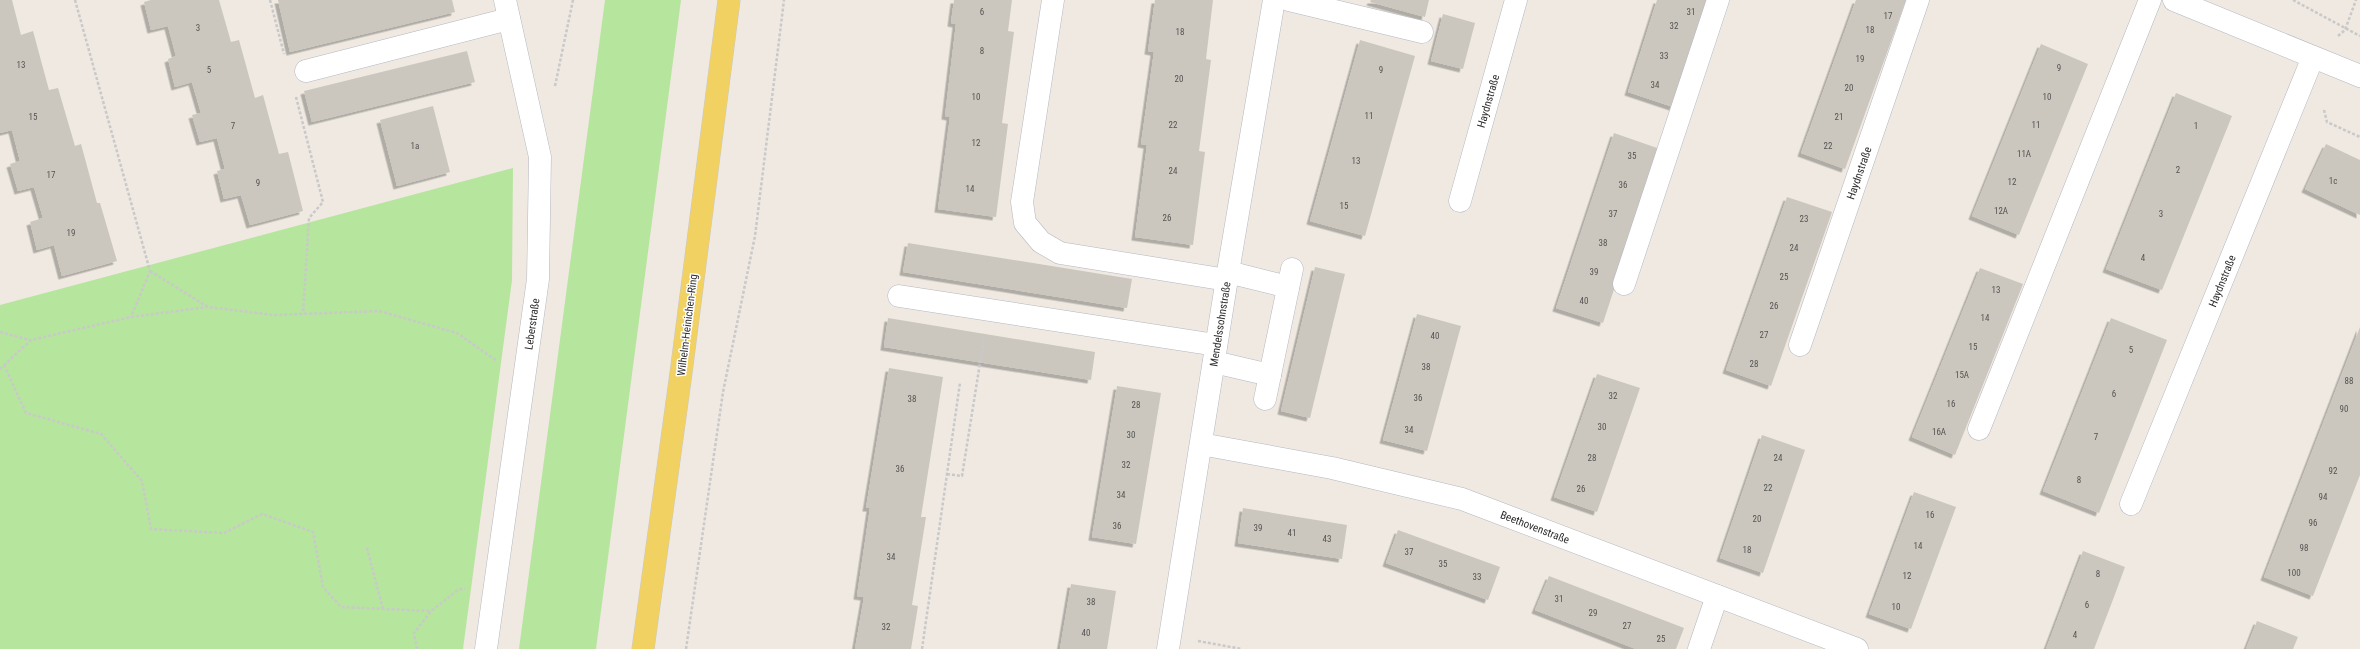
<svg xmlns="http://www.w3.org/2000/svg" width="2360" height="649" viewBox="0 0 2360 649" font-family="'Roboto Condensed',sans-serif">
<style>
.green{fill:#b6e59e}
.building{fill:#cbc7bf;filter:url(#shadow)}
.lines{fill:none;stroke-linecap:round;stroke-linejoin:round}
.minor-casing{stroke:#b4b7c1;stroke-width:23}
.major-casing{stroke:#c9c9c9;stroke-width:23}
.path{stroke:#c9c9c9;stroke-width:2.5;stroke-dasharray:3 2;stroke-linecap:butt}
.minor{stroke:#fff;stroke-width:22}
.major{stroke:#f2d163;stroke-width:22}
.labels{text-anchor:middle;stroke-width:3;stroke-linejoin:round;paint-order:stroke}
.number-label{font-size:9px;fill:#555452}
.street-label{font-size:11px;fill:#2e2e2e;stroke:#fff}
</style>
<defs>
<filter id="shadow"><feDropShadow dx="-3.5" dy="3.5" stdDeviation="0" flood-color="#0004"/></filter>
</defs>
<rect width="100%" height="100%" fill="#efe9e1"/>
<g class="green">
<polygon points="605,0 681,0 596,649 519,649"/>
<polygon points="513,168 512,280 463,649 0,649 0,305"/>
</g>
<g class="building">
<polygon points="0,0 12,0 21,35 33,31 49,90 58,88 75,146 81,144 97,203 100,203 117,261 62,276 54,245 37,250 30,222 43,218 34,187 18,191 10,164 20,161 12,130 0,133"/>
<polygon points="151,0 219,0 231,42 239,40 255,98 263,95 279,154 288,152 303,211 250,225 241,195 224,199 217,171 225,169 217,138 200,142 192,115 201,113 192,82 175,87 168,59 176,56 168,26 151,30 144,2"/>
<polygon points="278,0 452,0 455,12 290,52"/>
<polygon points="954,0 1012,0 1008,31 1014,32 1002,123 1008,124 996,217 938,209 950,117 945,116 956,24 951,23"/>
<polygon points="1155,0 1213,0 1206,59 1211,60 1199,151 1205,152 1193,245 1135,237 1147,145 1141,144 1154,52 1148,51"/>
<polygon points="1371,0 1429,0 1425,17 1370,2"/>
<polygon points="1657,0 1707,0 1673,107 1628,92"/>
<polygon points="1856,0 1906,0 1845,169 1801,153"/>
<polygon points="1443,14 1475,23 1463,69 1431,61"/>
<polygon points="1360,40 1415,56 1365,236 1310,221"/>
<polygon points="2041,44 2088,64 2019,235 1972,216"/>
<polygon points="467,51 475,82 312,122 304,91"/>
<polygon points="2176,93 2232,116 2162,290 2106,269"/>
<polygon points="433,106 450,172 397,186 380,120"/>
<polygon points="1614,133 1660,149 1603,323 1556,308"/>
<polygon points="2326,144 2360,160 2360,215 2305,189"/>
<polygon points="1787,197 1832,212 1771,386 1726,370"/>
<polygon points="908,243 1132,279 1127,308 903,272"/>
<polygon points="1315,267 1345,274 1310,418 1281,411"/>
<polygon points="1980,268 2023,284 1955,455 1912,437"/>
<polygon points="1417,314 1461,326 1427,451 1383,440"/>
<polygon points="888,318 1095,352 1091,380 884,347"/>
<polygon points="2111,318 2167,340 2099,513 2043,491"/>
<polygon points="2360,327 2360,475 2313,596 2264,577"/>
<polygon points="889,368 943,377 921,517 926,517 912,605 918,606 911,649 855,649 864,597 857,596 870,508 866,508"/>
<polygon points="1597,374 1640,388 1597,512 1554,497"/>
<polygon points="1117,386 1161,393 1136,544 1092,537"/>
<polygon points="1762,435 1805,450 1763,573 1720,558"/>
<polygon points="1914,492 1956,507 1911,629 1869,614"/>
<polygon points="1243,508 1347,525 1342,559 1238,543"/>
<polygon points="1398,530 1500,567 1488,600 1386,563"/>
<polygon points="2083,551 2125,567 2114,597 2094,649 2046,649"/>
<polygon points="1549,576 1684,628 1676,649 1636,649 1535,610"/>
<polygon points="1071,584 1116,591 1107,649 1060,649"/>
<polygon points="2257,621 2298,637 2293,649 2246,649"/>
</g>
<g class="lines">
<g class="minor-casing">
<g id="minor">
<polyline points="1053,0 1022,202 1025,223 1041,242 1060,253 1227,280"/>
<polyline points="1289,0 1422,32"/>
<polyline points="2174,0 2360,76"/>
<polyline points="306,71 509,19"/>
<polyline points="1460,201 1516,0"/>
<polyline points="1228,272 1288,287"/>
<polyline points="1624,284 1718,0"/>
<polyline points="899,296 1216,345"/>
<polyline points="1800,345 1918,0"/>
<polyline points="1214,362 1270,375"/>
<polyline points="1265,399 1292,269"/>
<polyline points="1979,429 2150,0"/>
<polyline points="1201,444 1332,468 1462,499 1857,649"/>
<polyline points="2131,504 2313,57"/>
<polyline points="486,649 538,279 540,157 505,0"/>
<polyline points="1168,649 1228,272 1274,0"/>
<polyline points="1699,649 1717,596"/>
</g>
</g>
<g class="major-casing">
<polyline id="major" points="643,649 681,373 729,0"/>
</g>
<g class="path">
<polyline points="75,0 150,271 131,317"/>
<polyline points="270,0 284,54"/>
<polyline points="2293,0 2360,36"/>
<polyline points="2338,36 2345,30 2356,0"/>
<polyline points="555,86 573,0"/>
<polyline points="296,97 323,202 309,218 303,314"/>
<polyline points="2324,110 2327,122 2360,137"/>
<polyline points="150,271 208,307 273,315 379,311 457,333 497,361"/>
<polyline points="0,332 30,340"/>
<polyline points="4,365 26,413 101,434 142,481 151,529 224,533 262,514 313,532 323,587 341,607 431,611"/>
<polyline points="0,369 31,340 131,317 207,307"/>
<polyline points="947,474 962,476 984,338"/>
<polyline points="367,548 383,609"/>
<polyline points="1198,641 1242,649"/>
<polyline points="417,649 414,633 431,611 459,589 465,589"/>
<polyline points="686,649 723,392 755,236 784,0"/>
<polyline points="922,649 960,383"/>
</g>
<use href="#minor" class="minor"/>
<use href="#major" class="major"/>
</g>
<g class="labels">
<g class="number-label">
<text x="982" y="15">6</text>
<text x="1691" y="15">31</text>
<text x="1888" y="19">17</text>
<text x="1674" y="29">32</text>
<text x="198" y="31">3</text>
<text x="1870" y="33">18</text>
<text x="1180" y="35">18</text>
<text x="982" y="54">8</text>
<text x="1664" y="59">33</text>
<text x="1860" y="62">19</text>
<text x="21" y="68">13</text>
<text x="2059" y="71">9</text>
<text x="209" y="73">5</text>
<text x="1381" y="73">9</text>
<text x="1179" y="82">20</text>
<text x="1655" y="88">34</text>
<text x="1849" y="91">20</text>
<text x="976" y="100">10</text>
<text x="2047" y="100">10</text>
<text x="1369" y="119">11</text>
<text x="33" y="120">15</text>
<text x="1839" y="120">21</text>
<text x="1173" y="128">22</text>
<text x="2036" y="128">11</text>
<text x="233" y="129">7</text>
<text x="2196" y="129">1</text>
<text x="976" y="146">12</text>
<text x="415" y="149">1a</text>
<text x="1828" y="149">22</text>
<text x="2024" y="157">11A</text>
<text x="1632" y="159">35</text>
<text x="1356" y="164">13</text>
<text x="2178" y="173">2</text>
<text x="1173" y="174">24</text>
<text x="51" y="178">17</text>
<text x="2333" y="184">1c</text>
<text x="2012" y="185">12</text>
<text x="258" y="186">9</text>
<text x="1623" y="188">36</text>
<text x="970" y="192">14</text>
<text x="1344" y="209">15</text>
<text x="2001" y="214">12A</text>
<text x="1613" y="217">37</text>
<text x="2161" y="217">3</text>
<text x="1167" y="221">26</text>
<text x="1804" y="222">23</text>
<text x="71" y="236">19</text>
<text x="1603" y="246">38</text>
<text x="1794" y="251">24</text>
<text x="2143" y="261">4</text>
<text x="1594" y="275">39</text>
<text x="1784" y="280">25</text>
<text x="1996" y="293">13</text>
<text x="1584" y="304">40</text>
<text x="1774" y="309">26</text>
<text x="1985" y="321">14</text>
<text x="1764" y="338">27</text>
<text x="1435" y="339">40</text>
<text x="1973" y="350">15</text>
<text x="2131" y="353">5</text>
<text x="1754" y="367">28</text>
<text x="1426" y="370">38</text>
<text x="1962" y="378">15A</text>
<text x="2349" y="384">88</text>
<text x="2114" y="397">6</text>
<text x="1613" y="399">32</text>
<text x="1418" y="401">36</text>
<text x="912" y="402">38</text>
<text x="1951" y="407">16</text>
<text x="1136" y="408">28</text>
<text x="2344" y="412">90</text>
<text x="1602" y="430">30</text>
<text x="1409" y="433">34</text>
<text x="1939" y="435">16A</text>
<text x="1131" y="438">30</text>
<text x="2096" y="440">7</text>
<text x="1592" y="461">28</text>
<text x="1778" y="461">24</text>
<text x="1126" y="468">32</text>
<text x="900" y="472">36</text>
<text x="2333" y="474">92</text>
<text x="2079" y="483">8</text>
<text x="1768" y="491">22</text>
<text x="1581" y="492">26</text>
<text x="1121" y="498">34</text>
<text x="2323" y="500">94</text>
<text x="1930" y="518">16</text>
<text x="1757" y="522">20</text>
<text x="2313" y="526">96</text>
<text x="1117" y="529">36</text>
<text x="1258" y="531">39</text>
<text x="1292" y="536">41</text>
<text x="1327" y="542">43</text>
<text x="1918" y="549">14</text>
<text x="2304" y="551">98</text>
<text x="1747" y="553">18</text>
<text x="1409" y="555">37</text>
<text x="891" y="560">34</text>
<text x="1443" y="567">35</text>
<text x="2294" y="576">100</text>
<text x="2098" y="577">8</text>
<text x="1907" y="579">12</text>
<text x="1477" y="580">33</text>
<text x="1559" y="602">31</text>
<text x="1091" y="605">38</text>
<text x="2087" y="608">6</text>
<text x="1896" y="610">10</text>
<text x="1593" y="616">29</text>
<text x="1627" y="629">27</text>
<text x="886" y="630">32</text>
<text x="1086" y="636">40</text>
<text x="2075" y="638">4</text>
<text x="1661" y="642">25</text>
</g>
<g class="street-label">
<text transform="translate(1488 101) rotate(-74)" y="4">Haydnstraße</text>
<text transform="translate(1859 173) rotate(-71)" y="4">Haydnstraße</text>
<text transform="translate(2222 281) rotate(-68)" y="4">Haydnstraße</text>
<text transform="translate(532 324) rotate(-82)" y="4">Leberstraße</text>
<text transform="translate(1220 324) rotate(-81)" y="4">Mendelssohnstraße</text>
<text transform="translate(687 325) rotate(-83)" y="4">Wilhelm-Heinichen-Ring</text>
<text transform="translate(1535 527) rotate(21)" y="4">Beethovenstraße</text>
</g>
</g>
</svg>
